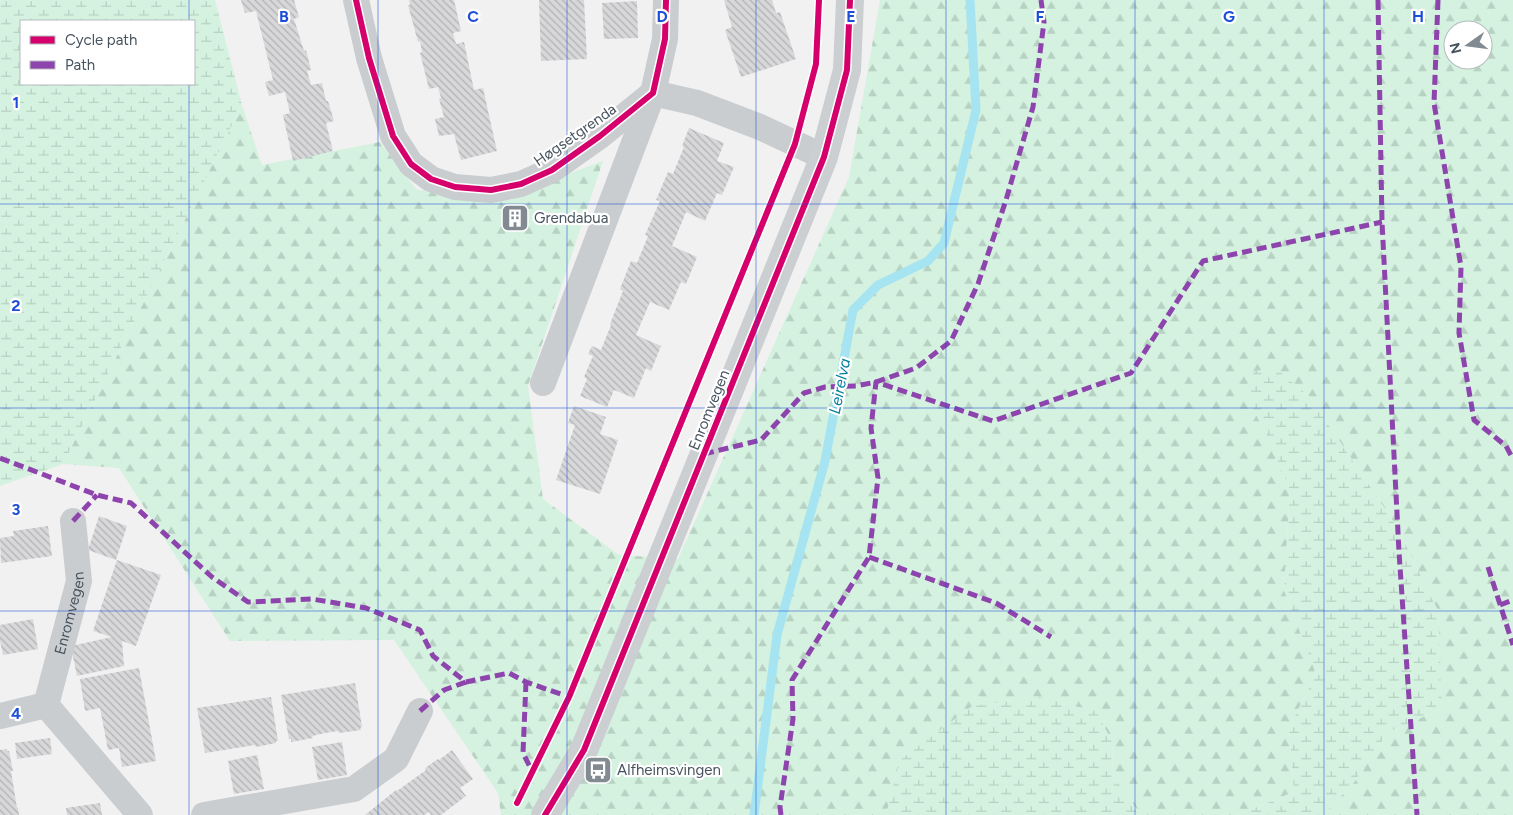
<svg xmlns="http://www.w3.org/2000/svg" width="1513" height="815" viewBox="0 0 1513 815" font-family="Figtree,sans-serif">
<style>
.forest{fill:url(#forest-firs);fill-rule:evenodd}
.wetland{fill:url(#wetland-marsh);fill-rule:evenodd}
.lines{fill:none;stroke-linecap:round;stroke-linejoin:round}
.stream{stroke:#a6e4f2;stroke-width:9}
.building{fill:url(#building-back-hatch)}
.street{stroke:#cacdd0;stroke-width:26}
.secondary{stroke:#cccfd2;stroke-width:28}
.quiet{stroke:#8e44ad;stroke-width:5;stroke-dasharray:10 5;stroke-linecap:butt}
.cycleway-casing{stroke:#fff;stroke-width:9}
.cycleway{stroke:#d6006c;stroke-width:6}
.grid{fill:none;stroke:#1d4ed8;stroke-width:1;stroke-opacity:0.55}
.labels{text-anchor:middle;stroke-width:4.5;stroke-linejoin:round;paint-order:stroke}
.street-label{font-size:15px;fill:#47545f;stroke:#fff}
.poi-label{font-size:15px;fill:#47545f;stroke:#fff;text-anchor:start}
.water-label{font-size:16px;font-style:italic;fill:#04819e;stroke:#fff}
.grid-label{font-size:16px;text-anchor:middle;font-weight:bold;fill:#1d4ed8;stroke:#fff;stroke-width:4.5;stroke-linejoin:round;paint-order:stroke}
</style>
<defs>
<pattern id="forest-firs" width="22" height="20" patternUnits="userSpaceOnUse" patternTransform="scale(1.25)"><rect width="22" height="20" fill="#d4f2df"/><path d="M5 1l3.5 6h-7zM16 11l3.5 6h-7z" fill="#b7d1c2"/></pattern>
<pattern id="wetland-marsh" width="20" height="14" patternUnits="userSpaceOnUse" patternTransform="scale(1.25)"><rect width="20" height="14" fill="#d4f2df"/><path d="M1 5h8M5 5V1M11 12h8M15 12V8" fill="none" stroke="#b7d1c2"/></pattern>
<pattern id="building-back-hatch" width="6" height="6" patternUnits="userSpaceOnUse" patternTransform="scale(1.25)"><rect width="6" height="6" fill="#d8d8da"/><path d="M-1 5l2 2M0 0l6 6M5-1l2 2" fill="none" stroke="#b1b2b4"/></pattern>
</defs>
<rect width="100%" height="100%" fill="#f2f1f1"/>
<path class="forest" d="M880,0H1513V815H1323L1355,781L1388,732L1441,709L1438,611L1397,527L1310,397L1246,395L1266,434L1290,490L1284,590L1316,674L1289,728L1294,792L1237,815H1141L1113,776L1112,741L900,760L886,815H501L498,793L394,640L230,641L119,468L63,464L242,105L262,165L380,142L416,189L488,203L603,161L528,386L543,499L619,555L678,559L849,177ZM1453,30H1483V60H1453Z"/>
<g class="wetland">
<path d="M0,0H215L242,105L63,464L0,486ZM21,21H194V84H21Z"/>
<polygon points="1275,368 1310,397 1397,527 1438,611 1442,709 1388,732 1355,781 1323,815 1237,815 1294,792 1289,728 1316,674 1284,590 1290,490 1266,434 1246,395 1254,371"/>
<polygon points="1039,697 1096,711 1112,741 1113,776 1141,815 886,815 900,760 972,706"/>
</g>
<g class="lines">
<polyline class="stream" points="754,815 777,635 825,461 853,310 878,285 928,261 944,243 976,110 970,0"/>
</g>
<g class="building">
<polygon points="241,0 294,0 299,17 294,19 304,51 306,50 311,70 307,71 311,85 322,83 326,101 328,101 334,121 326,123 333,151 293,161 283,115 290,113 285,92 269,96 265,82 273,80 256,11 245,13"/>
<polygon points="409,0 454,0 461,31 453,33 456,44 464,42 474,90 483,88 497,151 461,160 454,134 439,136 435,119 444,117 439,99 441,98 438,87 429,89 420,53 422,52 420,41 418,42 408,5 410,5"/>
<polygon points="539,0 584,0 587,59 541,61"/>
<polygon points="724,0 772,0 776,13 780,12 796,59 741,77 725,30 732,27"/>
<polygon points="637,1 638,38 604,39 602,3"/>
<polygon points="689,128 724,143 717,161 734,167 722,195 717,193 705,221 686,212 672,246 697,257 686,284 681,282 669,310 650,302 636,335 661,346 651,371 646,368 634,398 614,390 607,407 580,396 587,379 584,377 593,356 588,354 592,346 601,350 611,325 610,324 623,291 620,289 631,261 637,263 648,236 645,235 660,201 656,200 668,172 673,174 684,147 682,146"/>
<polygon points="520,213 521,220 510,222 509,215"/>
<polygon points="574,406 606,417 600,434 618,440 600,494 556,480 575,425 568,423"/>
<polygon points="99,516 127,526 116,560 88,550"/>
<polygon points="48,526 52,556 1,563 0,538 14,536 13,531"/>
<polygon points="117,560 161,575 136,646 122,641 124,666 77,676 71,646 112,637 93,631"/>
<polygon points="33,619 38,649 3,655 0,641 0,625"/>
<polygon points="139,668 156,761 122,767 119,748 108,750 100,708 85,711 80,679"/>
<polygon points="355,683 362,727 360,728 361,730 339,733 338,731 325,733 312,736 313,738 291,742 291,739 289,739 281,695"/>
<polygon points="271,697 278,741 276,741 276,743 256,747 255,745 205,753 197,708"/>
<polygon points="50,738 52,754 17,759 15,743"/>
<polygon points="342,742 347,775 318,780 312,747"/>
<polygon points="7,749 7,751 9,751 13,771 11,771 17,808 18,807 19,815 0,815 0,750"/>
<polygon points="452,750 473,779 460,788 466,796 441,815 431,815 429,812 424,815 365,815 396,790 397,791 426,770 425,768 438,759 439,760"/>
<polygon points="257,755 264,789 234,794 228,761"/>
<polygon points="100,803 102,815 67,815 66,808"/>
</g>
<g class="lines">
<g class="street">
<polyline points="356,0 369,58 393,136 411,164 431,179 455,187 491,190 521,184 552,170 600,136 653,93 665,39 666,0"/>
<polyline points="543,383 653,93 697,103 760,127 824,157"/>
<path id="s1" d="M46,705L79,581L73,521"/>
<polyline points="0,716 46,705 140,815"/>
<polyline points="204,815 354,789 396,759 420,711"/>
</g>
<polyline class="secondary" points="545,815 584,750 824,157 847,70 850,0"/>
<g class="quiet">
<polyline points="1378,0 1382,222 1399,552 1417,815"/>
<polyline points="1438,0 1434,103 1461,267 1459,333 1474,420 1506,446 1513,459"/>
<polyline points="704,454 761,440 804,393 825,387 856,386 876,382 916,368 951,341 978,284 1006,200 1033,107 1044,22 1041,0"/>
<polyline points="0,458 97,495 131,503 212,577 248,602 312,599 366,608 420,630 433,656 466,682 509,673 526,682 569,697"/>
<polyline points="73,521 97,495"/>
<polyline points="869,557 996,603 1051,637"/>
<polyline points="1488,567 1513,645"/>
<polyline points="1500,605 1513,600"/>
<polyline points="526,682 523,753 532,771"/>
<polyline points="420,711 444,690 466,682"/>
<polyline points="781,815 780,807 793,719 792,680 869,557 878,478 871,428 876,382 993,421 1131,373 1203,261 1382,222"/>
</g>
<g class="cycleway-casing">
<g id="cycleway">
<polyline points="356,0 369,58 393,136 411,164 431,179 455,187 491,190 521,184 552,170 600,136 653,93 665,39 666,0"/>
<polyline points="517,803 569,697 795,144 816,64 819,0"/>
<polyline points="545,815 584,750 824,157 847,70 850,0"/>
</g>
</g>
<use href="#cycleway" class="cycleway"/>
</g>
<path class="grid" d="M189,0V21M378,0V815M567,0V815M756,0V815M946,0V815M1135,0V815M1324,0V815M189,84V815M0,204H1513M0,408H1513M0,611H1513"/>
<defs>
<g id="building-square" transform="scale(1.4375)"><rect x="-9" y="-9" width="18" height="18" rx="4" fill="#838b92" stroke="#fff"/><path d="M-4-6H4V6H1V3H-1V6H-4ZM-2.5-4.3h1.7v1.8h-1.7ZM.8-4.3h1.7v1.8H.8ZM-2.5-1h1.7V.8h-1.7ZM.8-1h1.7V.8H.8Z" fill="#fff"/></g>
<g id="bus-square" transform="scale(1.4375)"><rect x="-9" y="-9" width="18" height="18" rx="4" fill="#838b92" stroke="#fff"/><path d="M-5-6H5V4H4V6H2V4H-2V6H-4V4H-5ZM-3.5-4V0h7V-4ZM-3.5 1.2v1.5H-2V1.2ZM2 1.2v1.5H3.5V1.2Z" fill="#fff"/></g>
</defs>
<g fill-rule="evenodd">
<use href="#building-square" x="515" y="218"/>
<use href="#bus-square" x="598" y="770"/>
</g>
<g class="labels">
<g class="street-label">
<text transform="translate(575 135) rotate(-35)" y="5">Høgsetgrenda</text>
<text transform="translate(709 410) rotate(-68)" y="5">Enromvegen</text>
<text dy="5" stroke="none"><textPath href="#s1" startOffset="95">Enromvegen</textPath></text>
</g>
<g class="poi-label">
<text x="534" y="223">Grendabua</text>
<text x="617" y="775">Alfheimsvingen</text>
</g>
<g class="water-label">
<text transform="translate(839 386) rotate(-79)" y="6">Leirelva</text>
</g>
</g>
<g class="grid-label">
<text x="284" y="22">B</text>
<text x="473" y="22">C</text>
<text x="662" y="22">D</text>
<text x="851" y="22">E</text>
<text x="1040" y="22">F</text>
<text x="1229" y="22">G</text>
<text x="1418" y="22">H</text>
<text x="16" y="108">1</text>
<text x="16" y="311">2</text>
<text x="16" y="515">3</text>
<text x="16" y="719">4</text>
</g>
<rect x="20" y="20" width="175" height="65" fill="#ffffff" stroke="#b5bbbf"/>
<rect x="30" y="36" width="25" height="8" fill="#d6006c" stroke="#b5bbbf"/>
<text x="65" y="45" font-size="15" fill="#47545f">Cycle path</text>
<rect x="30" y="61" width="25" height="8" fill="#8e44ad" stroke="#b5bbbf"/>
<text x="65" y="70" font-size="15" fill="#47545f">Path</text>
<g transform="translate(1468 45) rotate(256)"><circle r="24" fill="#ffffff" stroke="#b5bbbf"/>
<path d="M0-4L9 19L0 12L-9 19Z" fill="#838b92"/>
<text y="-8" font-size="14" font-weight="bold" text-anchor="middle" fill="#47545f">N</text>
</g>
</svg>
